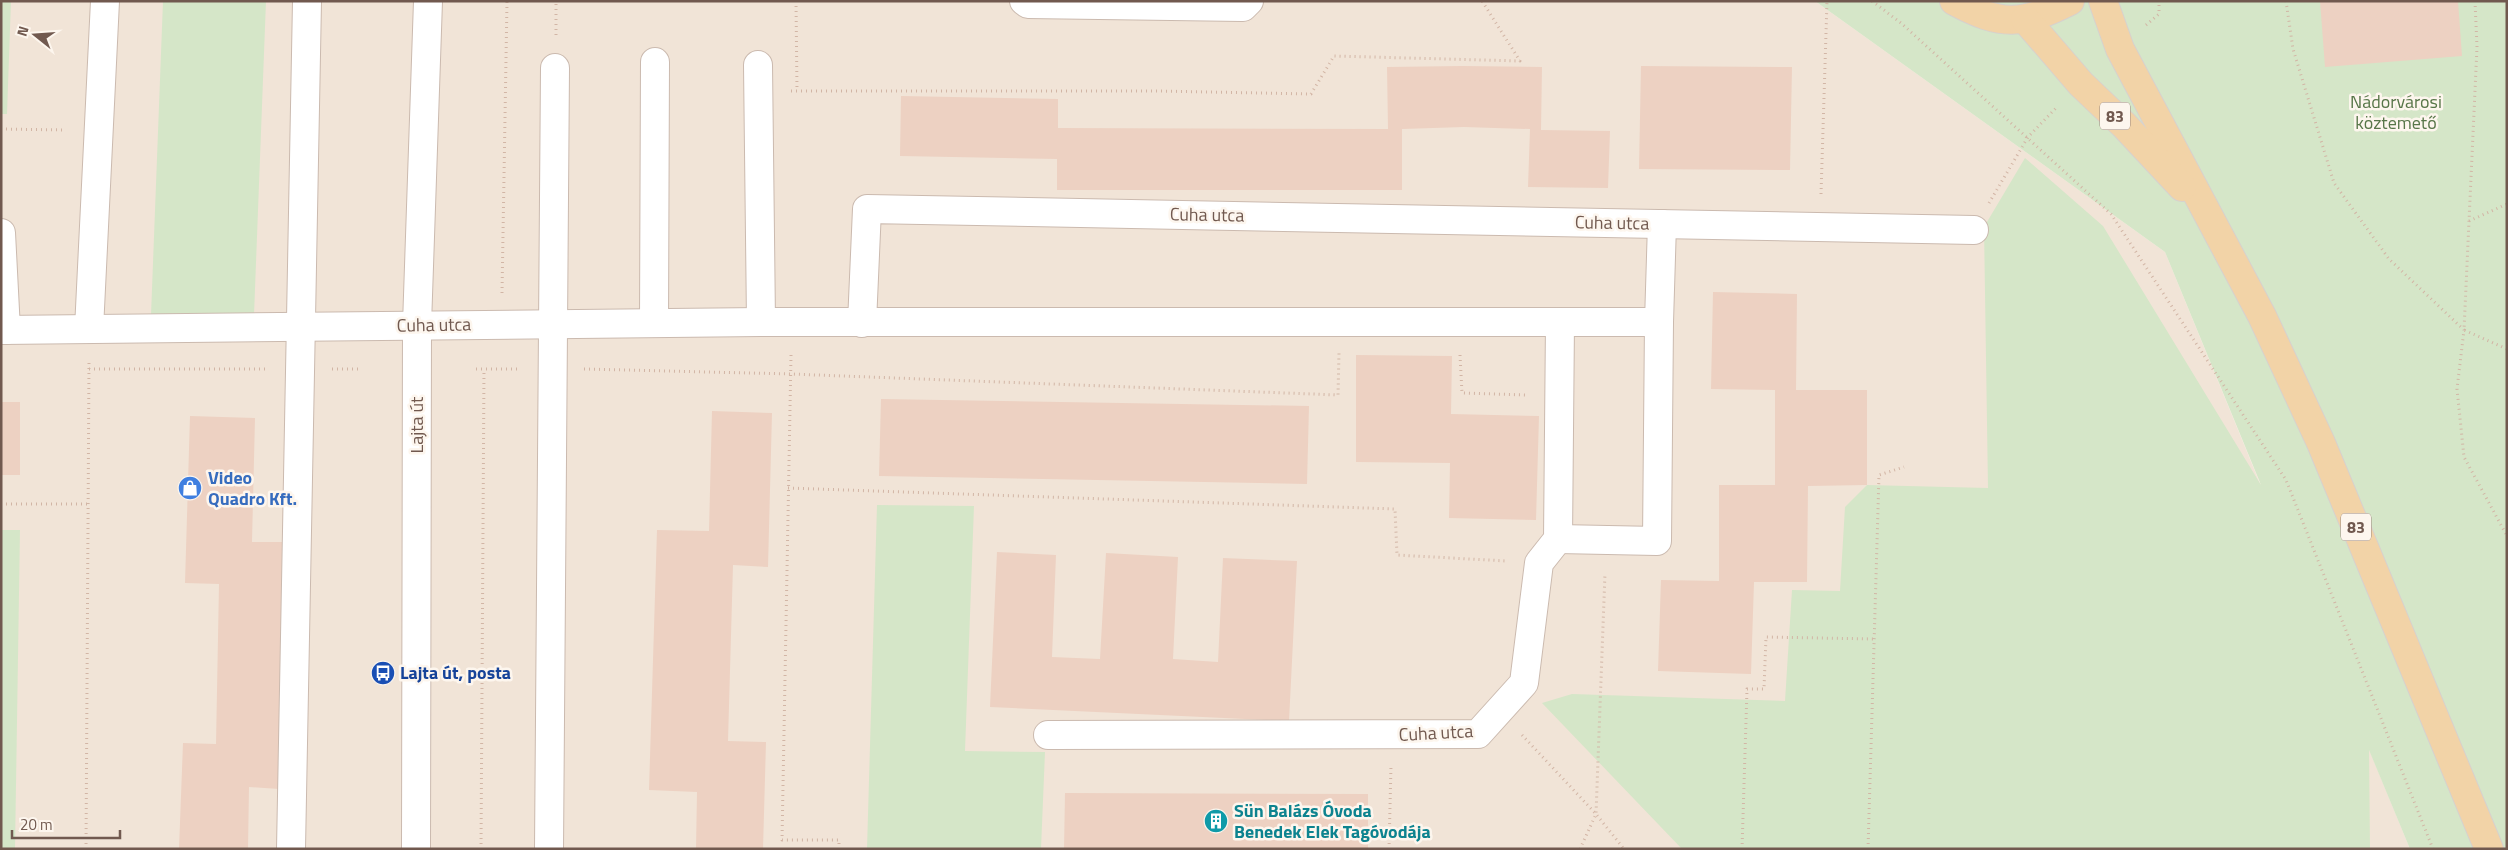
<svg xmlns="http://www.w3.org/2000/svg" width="2508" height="850" viewBox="0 0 2508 850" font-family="'Titillium Web',sans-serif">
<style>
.residential{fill:#f1e4d7}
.green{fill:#d5e6c8}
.building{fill:#edd1c2}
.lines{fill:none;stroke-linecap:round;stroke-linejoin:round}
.minor-casing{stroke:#cbbaaf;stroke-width:30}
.major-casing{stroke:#d7d1ce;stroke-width:30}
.path{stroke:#d2b5a5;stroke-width:3;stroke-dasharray:1 4;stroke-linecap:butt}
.minor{stroke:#fff;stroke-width:28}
.major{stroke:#f2d3a7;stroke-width:28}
.labels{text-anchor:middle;stroke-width:5;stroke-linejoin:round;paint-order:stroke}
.shield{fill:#fdf6ee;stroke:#9b887f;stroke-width:1}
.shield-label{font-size:16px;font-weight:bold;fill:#71594f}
.park-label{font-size:18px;fill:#577648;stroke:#fdf6ee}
.street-label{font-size:18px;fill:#71594f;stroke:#fdf6ee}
.shop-label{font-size:18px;font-weight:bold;fill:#366cbe;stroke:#fdf6ee;text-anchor:start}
.transit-label{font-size:18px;font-weight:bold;fill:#164399;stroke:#fdf6ee;text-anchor:start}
.culture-label{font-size:18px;font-weight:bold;fill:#0d838f;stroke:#fdf6ee;text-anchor:start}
</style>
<rect width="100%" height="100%" fill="#faf2e8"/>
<polygon class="residential" points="1,1 1815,1 2165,252 2410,849 1,849"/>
<g class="green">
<polygon points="1,1 11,1 7,114 1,114"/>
<polygon points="163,1 266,1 254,315 151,315"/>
<polygon points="1815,1 2507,1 2507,849 2410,849 2369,750 2370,849 1682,849 1542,703 1572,694 1785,701 1792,590 1840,591 1845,507 1867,485 1988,488 1984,227 2025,158 2103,226 2261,485 2165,252"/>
<polygon points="877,505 974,506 965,751 1045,752 1041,849 867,849"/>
<polygon points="1,530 20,530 15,849 1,849"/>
</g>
<g class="building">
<polygon points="2320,1 2458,1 2462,56 2325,67"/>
<polygon points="1462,66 1542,67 1541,130 1610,131 1608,188 1528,187 1530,129 1464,127 1402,129 1402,190 1057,190 1057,159 900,156 901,96 1058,99 1058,128 1388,129 1387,67"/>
<polygon points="1641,66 1792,67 1790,170 1639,169"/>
<polygon points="1713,292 1797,294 1796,390 1867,390 1867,485 1808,486 1807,582 1754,582 1751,674 1658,671 1661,580 1719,581 1719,485 1775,485 1775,390 1711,389"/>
<polygon points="1356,355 1452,356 1451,414 1539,416 1536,520 1449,518 1450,463 1356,462"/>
<polygon points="881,399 1309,406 1307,484 879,476"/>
<rect x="1" y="402" width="19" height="73"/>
<polygon points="712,411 772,413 768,567 733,565 728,741 766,742 763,849 696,849 697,792 649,790 657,530 709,531"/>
<polygon points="190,416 255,418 252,542 282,542 279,789 249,787 248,849 179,849 183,743 216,744 219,584 185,583"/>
<polygon points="997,552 1056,555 1052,657 1100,659 1106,553 1178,557 1173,659 1218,662 1223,558 1297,561 1289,721 990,707"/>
<polygon points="1065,793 1368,794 1368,849 1064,849"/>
</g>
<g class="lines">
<g class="minor-casing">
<g id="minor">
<polyline points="1024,1 1028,4 1243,7 1249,1"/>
<polyline points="758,65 761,322"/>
<polyline points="1,233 6,330"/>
<polyline points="654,323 655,62"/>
<polyline points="862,323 867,209 1974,230"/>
<polyline points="89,329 105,1"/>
<polyline points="1,330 761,322 1659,322 1662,224"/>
<polyline points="1558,539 1657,541 1659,322"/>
<polyline points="1048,735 1478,734 1524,683 1539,563 1558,539 1560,322"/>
<polyline points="291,849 307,1"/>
<polyline points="416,849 417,325 428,1"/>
<polyline points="549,849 555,68"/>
</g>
</g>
<g class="major-casing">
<g id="major">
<path d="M1954,1C2002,27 2022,25 2070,1"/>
<polyline points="2103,1 2120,49 2262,316 2321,443 2489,849"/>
<polyline points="2025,19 2081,84 2124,125 2182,187"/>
</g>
</g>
<g class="path">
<polyline points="796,1 797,91"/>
<polyline points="1872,1 1901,23 2111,214 2286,480 2433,849"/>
<polyline points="2286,1 2293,49 2334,183 2389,259 2464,330 2457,389 2464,457 2507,536"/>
<polyline points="2475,1 2477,47 2464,330 2507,349"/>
<polyline points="2146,25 2159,14 2159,1"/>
<polyline points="556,35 556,1"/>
<polyline points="791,91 1157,91 1311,94 1334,56 1520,61 1482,1"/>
<polyline points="1,129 66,130"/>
<polyline points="1821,194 1827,1"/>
<polyline points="1989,203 2028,137 2057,107"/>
<polyline points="2469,221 2507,204"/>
<polyline points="502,293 507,1"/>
<polyline points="791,355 782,840 839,840 839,849"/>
<polyline points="1460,355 1462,393 1527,395"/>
<polyline points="89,369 268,369"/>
<polyline points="332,369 359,369"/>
<polyline points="476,369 521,369"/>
<polyline points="584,369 791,374 1338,395 1339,353"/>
<polyline points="788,488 1395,509 1397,555 1506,561"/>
<polyline points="1,504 87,504"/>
<polyline points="1522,735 1596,814 1624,849"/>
<polyline points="86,849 89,362"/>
<polyline points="481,849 484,369"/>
<polyline points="1389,849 1391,765"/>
<polyline points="1580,849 1596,814 1605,573"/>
<polyline points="1742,849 1747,689 1764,689 1766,637 1874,639"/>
<polyline points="1868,849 1879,475 1904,467"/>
</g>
<use href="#minor" class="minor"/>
<use href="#major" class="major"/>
</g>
<defs>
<g id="shop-disc" transform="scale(1.25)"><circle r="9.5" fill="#3f7fe0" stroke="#fdf6ee"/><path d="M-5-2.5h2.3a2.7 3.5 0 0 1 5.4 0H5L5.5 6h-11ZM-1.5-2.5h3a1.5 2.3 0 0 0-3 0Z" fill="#fff"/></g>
<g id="bus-disc" transform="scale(1.25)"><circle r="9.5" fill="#1a4fb4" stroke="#fdf6ee"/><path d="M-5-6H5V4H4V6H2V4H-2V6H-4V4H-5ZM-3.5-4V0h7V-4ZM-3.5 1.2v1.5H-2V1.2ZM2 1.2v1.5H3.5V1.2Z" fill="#fff"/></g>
<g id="building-disc" transform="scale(1.25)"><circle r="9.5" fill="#0f9aa8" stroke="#fdf6ee"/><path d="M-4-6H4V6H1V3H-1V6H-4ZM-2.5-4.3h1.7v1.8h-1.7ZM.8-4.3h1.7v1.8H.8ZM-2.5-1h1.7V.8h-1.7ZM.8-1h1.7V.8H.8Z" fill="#fff"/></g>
</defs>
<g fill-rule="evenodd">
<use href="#shop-disc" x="190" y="488"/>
<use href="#bus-disc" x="383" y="673"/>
<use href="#building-disc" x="1216" y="821"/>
</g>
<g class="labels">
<g class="shield">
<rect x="2100" y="102.5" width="30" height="27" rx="4"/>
<rect x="2341" y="513.5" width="30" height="27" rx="4"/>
</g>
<g class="shield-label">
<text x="2115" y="122">83</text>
<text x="2356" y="533">83</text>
</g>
<g class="park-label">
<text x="2396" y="108">Nádorvárosi<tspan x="2396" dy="21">köztemető</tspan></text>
</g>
<g class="street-label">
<text transform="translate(1207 215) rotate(1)" y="6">Cuha utca</text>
<text transform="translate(1612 223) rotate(1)" y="6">Cuha utca</text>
<text transform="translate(434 325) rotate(-1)" y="6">Cuha utca</text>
<text transform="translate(417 425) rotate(-90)" y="6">Lajta út</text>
<text transform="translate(1436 733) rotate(-3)" y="6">Cuha utca</text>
</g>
<g class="shop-label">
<text x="208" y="484">Video<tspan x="208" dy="21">Quadro Kft.</tspan></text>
</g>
<g class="transit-label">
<text x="400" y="679">Lajta út, posta</text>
</g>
<g class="culture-label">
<text x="1234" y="817">Sün Balázs Óvoda<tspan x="1234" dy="21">Benedek Elek Tagóvodája</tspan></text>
</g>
</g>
<rect width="2508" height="850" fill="none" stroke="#71594f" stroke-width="5"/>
<g transform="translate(35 35) rotate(287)" stroke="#fdf6ee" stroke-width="4" paint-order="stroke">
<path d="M0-4L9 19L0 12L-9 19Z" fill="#71594f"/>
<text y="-8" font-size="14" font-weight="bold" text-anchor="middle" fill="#71594f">N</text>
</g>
<path d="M12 830v8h108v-8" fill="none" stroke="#71594f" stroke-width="2.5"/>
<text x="20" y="830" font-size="15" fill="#71594f" stroke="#fdf6ee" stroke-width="4" paint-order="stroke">20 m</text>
</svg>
